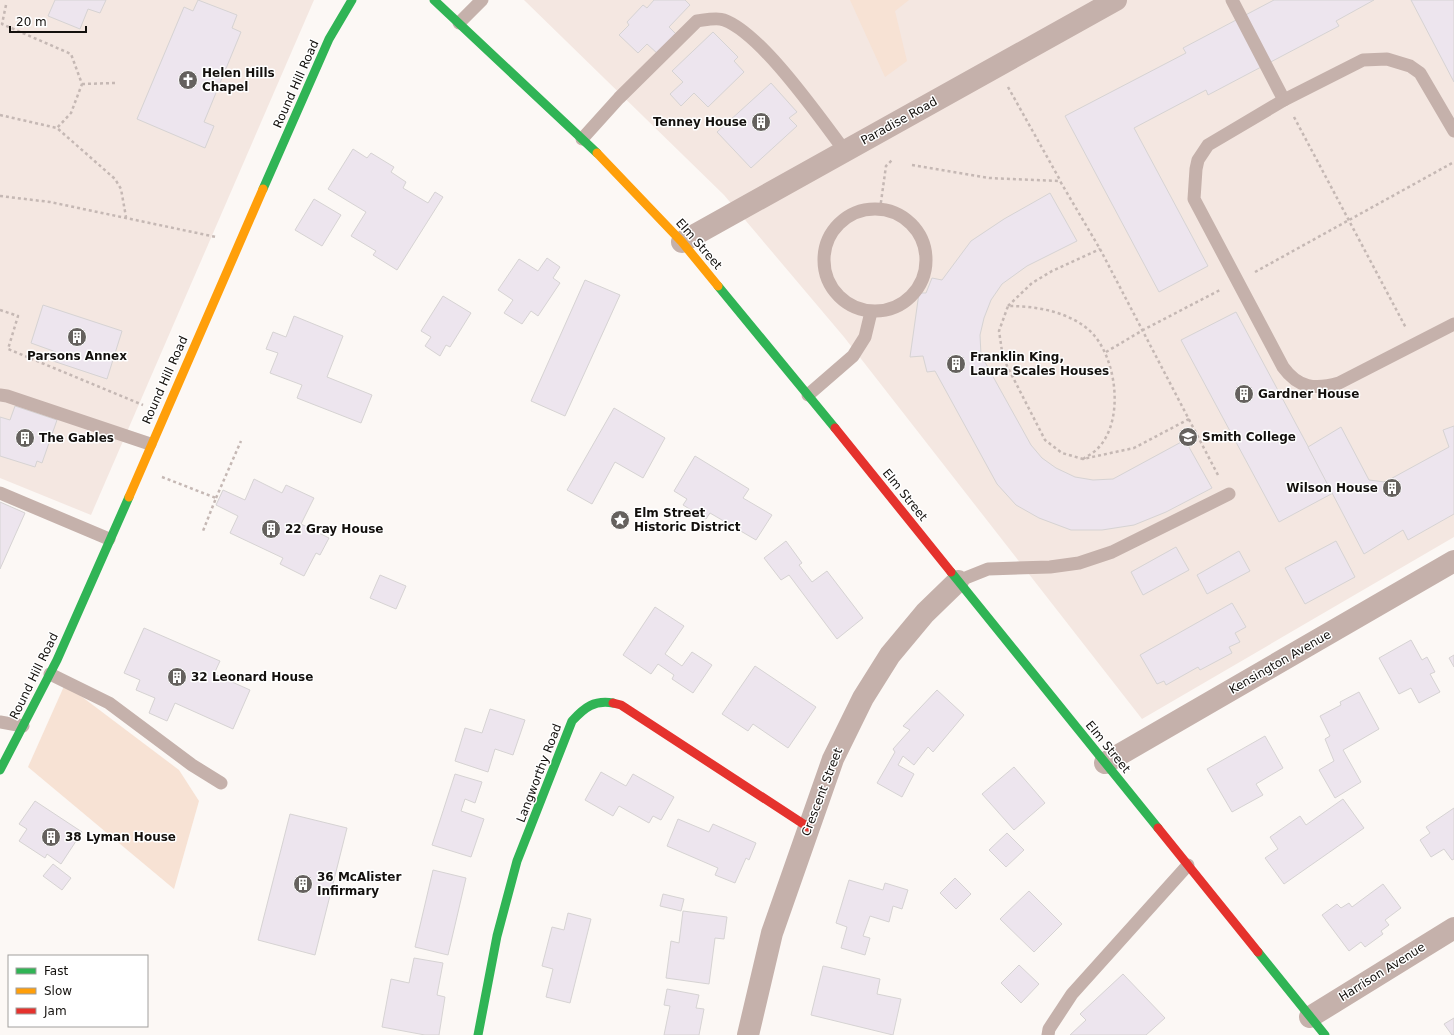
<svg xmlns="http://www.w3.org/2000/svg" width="1454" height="1035" viewBox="0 0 1454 1035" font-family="'DejaVu Sans',sans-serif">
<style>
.education{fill:#f4e7e1}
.green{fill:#f7e2d4}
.building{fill:#ede5ee;stroke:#d6d3d3}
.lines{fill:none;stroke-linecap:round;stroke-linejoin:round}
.path{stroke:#c5b8b4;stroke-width:2.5;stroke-dasharray:3 3;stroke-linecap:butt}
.lane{stroke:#c5b1ab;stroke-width:13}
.street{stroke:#c5b1ab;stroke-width:22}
.fast{stroke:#30b455;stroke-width:9}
.slow{stroke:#ff9f0a;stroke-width:9}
.jam{stroke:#e5322d;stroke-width:9}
.labels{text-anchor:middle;stroke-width:3;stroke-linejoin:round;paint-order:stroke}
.poi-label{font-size:12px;font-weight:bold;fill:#13100d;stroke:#fff;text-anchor:start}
.street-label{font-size:12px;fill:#13100d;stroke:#fff}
</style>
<rect width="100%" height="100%" fill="#fcf8f5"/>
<g class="education">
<polygon points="0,0 314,0 91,515 0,478"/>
<polygon points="524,0 1454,0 1454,537 1142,719 844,337 724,195"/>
</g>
<g class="green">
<polygon points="850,0 909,0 895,11 907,61 885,77"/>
<polygon points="65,684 179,770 199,801 174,889 28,767"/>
</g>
<g class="building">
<polygon points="55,0 106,0 100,13 88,9 80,29 48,16"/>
<polygon points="198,0 237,15 232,28 241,32 204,122 214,126 205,148 137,119 184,7 193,11"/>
<polygon points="654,0 685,0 690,5 669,27 677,35 658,54 647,44 638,53 619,35 629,25 627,22 643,5 647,8"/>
<polygon points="1274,0 1374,0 1336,21 1339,26 1208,95 1206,90 1134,128 1208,266 1159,292 1065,116 1186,53 1183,48"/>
<polygon points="1411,0 1454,0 1454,82"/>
<polygon points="713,32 738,57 734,61 744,72 708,107 694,93 681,106 670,94 683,82 672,71"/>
<polygon points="771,83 797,112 789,118 797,126 751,168 717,132"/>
<polygon points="353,149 367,158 371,153 394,167 391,172 406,182 403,188 428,203 435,192 443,197 397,270 373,255 376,251 351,236 366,212 328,189"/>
<polygon points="1050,193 1077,241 1027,266 1002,284 991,300 984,318 980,335 981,355 1031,445 1042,458 1056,468 1075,477 1093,480 1113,479 1185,440 1212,488 1166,512 1134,525 1102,530 1071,530 1039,518 1016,505 997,484 935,371 927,372 923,356 910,357 919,293 926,293 932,278 942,280 971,241 1004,219"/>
<polygon points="314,199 341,215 322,246 295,230"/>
<polygon points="547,258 560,267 553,278 560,283 538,316 531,311 522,324 504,313 513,300 498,290 519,259 538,271"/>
<polygon points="585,280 620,295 565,416 531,401"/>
<polygon points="443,296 471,313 450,347 446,345 440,356 425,346 431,337 421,331"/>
<polygon points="43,305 122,331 107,379 53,361 56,352 31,343"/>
<polygon points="1236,312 1333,493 1279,522 1181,340"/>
<polygon points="294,316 343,336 327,377 372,395 361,423 297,398 302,385 270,373 278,353 266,349 273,332 286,337"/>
<polygon points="15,406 57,420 42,463 37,461 35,467 0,456 0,417 10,420"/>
<polygon points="614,408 665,438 643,478 615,462 592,504 567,490"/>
<polygon points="1454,426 1454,514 1408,540 1403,530 1364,554 1308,447 1341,427 1369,480 1385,482 1449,447 1443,430"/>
<polygon points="695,456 749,489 743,498 772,515 756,540 710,513 706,519 683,505 687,499 674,491"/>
<polygon points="254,479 282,493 286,485 314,498 301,524 329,538 320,555 316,553 304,576 280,564 283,558 230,533 238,516 216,505 223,490 245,500"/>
<polygon points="0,502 25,513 0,569"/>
<polygon points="786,541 802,563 799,565 812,582 827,571 863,618 837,639 789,575 781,580 764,558"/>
<polygon points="1336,541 1355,577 1305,604 1285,568"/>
<polygon points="1176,547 1189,570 1143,595 1131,572"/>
<polygon points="1239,551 1250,571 1207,594 1197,575"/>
<polygon points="380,575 406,586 396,609 370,598"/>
<polygon points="1232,603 1246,627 1235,633 1240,642 1229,647 1232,653 1200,670 1198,667 1166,685 1164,681 1157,684 1140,655"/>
<polygon points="655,607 684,626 665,654 682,666 692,652 712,665 693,693 672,679 674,675 658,664 651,674 623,655"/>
<polygon points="144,628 220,661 214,674 250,690 233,729 175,703 167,721 149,713 155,698 136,690 140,680 124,673"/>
<polygon points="1411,640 1422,660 1427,657 1435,672 1430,674 1440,692 1419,703 1411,688 1399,694 1379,658"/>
<polygon points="1454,655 1454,667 1449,658"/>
<polygon points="755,666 816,707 788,748 753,724 748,731 722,714"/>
<polygon points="937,690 964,715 933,752 928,747 914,765 903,756 898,765 914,774 902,797 877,783 895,752 893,749 910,730 903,726"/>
<polygon points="1359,692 1379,729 1343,750 1361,782 1335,798 1319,770 1334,761 1325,739 1330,736 1320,716 1341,705 1340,702"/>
<polygon points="490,709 525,720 513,755 495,749 488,772 455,761 465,728 482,733"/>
<polygon points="1265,736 1283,768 1256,784 1263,795 1232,812 1207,769"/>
<polygon points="1014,767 1045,803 1014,830 982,794"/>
<polygon points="601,772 626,786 633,774 674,797 661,820 653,816 649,823 619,806 613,816 585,800"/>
<polygon points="455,774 482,782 475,803 465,799 461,811 484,819 471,857 432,845"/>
<polygon points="1343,799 1364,828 1284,884 1265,858 1278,849 1270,837 1300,816 1306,825"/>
<polygon points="35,801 82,832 61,864 47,854 45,858 19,841 27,829 19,824"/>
<polygon points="1454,808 1454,859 1452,860 1444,849 1431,857 1420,840 1430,833 1426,827"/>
<polygon points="290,814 347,828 315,955 258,940"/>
<polygon points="678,819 709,832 713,824 756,843 749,860 746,858 735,883 715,875 718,868 667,846"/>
<polygon points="1007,833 1024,850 1006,867 989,850"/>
<polygon points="53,864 71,878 62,890 43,876"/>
<polygon points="433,870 466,878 448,955 415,947"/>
<polygon points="955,878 971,894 956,909 940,893"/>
<polygon points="849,880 883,890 885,883 908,890 902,909 893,906 889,922 870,916 863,936 870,938 865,955 841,948 847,927 836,923"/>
<polygon points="1383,884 1401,908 1385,920 1389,925 1381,931 1383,934 1365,947 1361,942 1349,951 1322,915 1337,904 1341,908 1349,903 1352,907"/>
<polygon points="1029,891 1062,924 1034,952 1000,919"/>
<polygon points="663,894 684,899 681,911 660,906"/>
<polygon points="683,911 727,917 724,939 715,938 709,984 666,978 671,941 679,943"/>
<polygon points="568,913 591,919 570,1003 546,997 553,969 542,966 552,927 564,930"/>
<polygon points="414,958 443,963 437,995 445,997 439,1035 425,1035 382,1027 391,979 409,983"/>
<polygon points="1019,965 1039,984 1021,1003 1001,983"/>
<polygon points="823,966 880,979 877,994 901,999 893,1035 811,1015"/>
<polygon points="1123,974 1165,1018 1146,1035 1070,1035 1086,1020 1080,1014"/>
<polygon points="667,989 699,995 696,1008 704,1009 699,1035 664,1035 670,1006 664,1005"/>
<polygon points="1454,1018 1454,1035 1452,1035 1444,1024"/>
</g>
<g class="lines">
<g class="path">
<polyline points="6,5 2,24 71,54 82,84 71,113 57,128"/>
<polyline points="82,84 115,83"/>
<polyline points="1008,87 1060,180"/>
<polyline points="0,115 57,128 115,179 121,189 126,217"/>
<polyline points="1294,117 1406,328"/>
<polyline points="912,165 989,178 1060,181 1100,249 1219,477"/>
<polyline points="0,196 50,202 216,237"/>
<polyline points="880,209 886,166 893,159"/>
<polyline points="1255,272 1454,162"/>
<polyline points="1008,306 1032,283 1052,271 1100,249"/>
<polyline points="0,310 18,316 8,349 143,405"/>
<polyline points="1106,352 1143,330 1220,290"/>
<path d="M1083,459C1087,456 1092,454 1096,450C1126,423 1117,355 1089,330C1067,311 1035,306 1008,306L999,331L1003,358L1045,440L1062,453L1083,459L1134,448L1189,419"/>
<polyline points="162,477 216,498 203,531"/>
<polyline points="216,498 241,441"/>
</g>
<g class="lane">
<polyline points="1232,0 1284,100"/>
<polyline points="459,23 482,0"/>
<path d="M1454,131L1420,73L1410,66L1387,59L1363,60L1284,100L1208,145L1198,160L1196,169L1194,199L1283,367C1298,388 1315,390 1339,383L1454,324"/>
<path d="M582,139L619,98L697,21C705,20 717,17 724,20C762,34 819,117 845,151"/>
<circle cx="875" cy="260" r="51"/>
<polyline points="0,395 7,396 150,444"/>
<polyline points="808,395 853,356 865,337 871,312"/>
<polyline points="0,493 109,539"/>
<polyline points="958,581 988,569 1050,567 1079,563 1112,552 1229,494"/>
<polyline points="50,674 109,703 192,765 221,783"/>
<polyline points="0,722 23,726"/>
<polyline points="1048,1035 1049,1029 1072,994 1188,865"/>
</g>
<g class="street">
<polyline points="682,242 1116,0"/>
<polyline points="1105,763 1454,561"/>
<polyline points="1310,1017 1454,928"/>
<polyline points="748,1035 772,933 833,759 863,698 890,655 925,613 958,581"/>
</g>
<g class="fast">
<polyline points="434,0 597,153"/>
<polyline points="263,189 329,39 352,0"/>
<polyline points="718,286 835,428"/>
<polyline points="951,572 1158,828"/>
<polyline points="0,770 57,660 129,497"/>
<polyline points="1258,952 1325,1035"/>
<path d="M478,1035L497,936L517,861L572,721C585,707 594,700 613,703"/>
</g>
<g class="slow">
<polyline points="597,153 682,242 718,286"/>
<polyline points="129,497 263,189"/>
</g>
<g class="jam">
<polyline points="835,428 951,572"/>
<polyline points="613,703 621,705 808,827"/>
<polyline points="1158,828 1258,952"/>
</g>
</g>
<defs>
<g id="church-disc" transform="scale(1)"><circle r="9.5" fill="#65615e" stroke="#fff"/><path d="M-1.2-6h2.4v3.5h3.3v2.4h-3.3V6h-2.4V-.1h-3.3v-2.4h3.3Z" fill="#fff"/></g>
<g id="building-disc" transform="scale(1)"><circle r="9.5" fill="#65615e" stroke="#fff"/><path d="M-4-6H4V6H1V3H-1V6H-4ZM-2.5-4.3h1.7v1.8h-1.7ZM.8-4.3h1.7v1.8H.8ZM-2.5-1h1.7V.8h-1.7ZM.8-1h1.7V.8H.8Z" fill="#fff"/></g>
<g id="university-disc" transform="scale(1)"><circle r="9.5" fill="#65615e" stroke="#fff"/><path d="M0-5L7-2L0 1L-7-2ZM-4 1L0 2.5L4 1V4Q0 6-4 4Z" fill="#fff"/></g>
<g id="sight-disc" transform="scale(1)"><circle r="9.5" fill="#65615e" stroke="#fff"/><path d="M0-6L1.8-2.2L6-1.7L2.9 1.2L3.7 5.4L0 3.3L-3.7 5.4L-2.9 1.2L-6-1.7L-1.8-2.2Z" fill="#fff"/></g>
</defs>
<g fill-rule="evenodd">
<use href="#church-disc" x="188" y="80"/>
<use href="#building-disc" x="761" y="122"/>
<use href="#building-disc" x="77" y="337"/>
<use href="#building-disc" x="956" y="364"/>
<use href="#building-disc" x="1244" y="394"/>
<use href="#university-disc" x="1188" y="437"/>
<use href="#building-disc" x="25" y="438"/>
<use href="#building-disc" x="1392" y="488"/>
<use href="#sight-disc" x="620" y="520"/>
<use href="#building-disc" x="271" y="529"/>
<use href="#building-disc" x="177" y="677"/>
<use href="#building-disc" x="51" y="837"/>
<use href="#building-disc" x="303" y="884"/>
</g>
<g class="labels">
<g class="poi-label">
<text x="202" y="77">Helen Hills<tspan x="202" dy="14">Chapel</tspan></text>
<text x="747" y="126" text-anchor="end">Tenney House</text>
<text x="77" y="360" text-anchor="middle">Parsons Annex</text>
<text x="970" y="361">Franklin King,<tspan x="970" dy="14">Laura Scales Houses</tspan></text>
<text x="1258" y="398">Gardner House</text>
<text x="1202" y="441">Smith College</text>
<text x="39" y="442">The Gables</text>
<text x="1378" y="492" text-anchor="end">Wilson House</text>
<text x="634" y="517">Elm Street<tspan x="634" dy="14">Historic District</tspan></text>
<text x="285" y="533">22 Gray House</text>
<text x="191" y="681">32 Leonard House</text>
<text x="65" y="841">38 Lyman House</text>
<text x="317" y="881">36 McAlister<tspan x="317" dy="14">Infirmary</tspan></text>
</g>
<g class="street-label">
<text transform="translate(296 84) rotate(-66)" y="4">Round Hill Road</text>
<text transform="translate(899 121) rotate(-29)" y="4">Paradise Road</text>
<text transform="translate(699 244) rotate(49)" y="4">Elm Street</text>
<text transform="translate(165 380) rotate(-66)" y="4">Round Hill Road</text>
<text transform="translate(905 495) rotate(51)" y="4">Elm Street</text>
<text transform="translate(1280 662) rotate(-30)" y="4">Kensington Avenue</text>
<text transform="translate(34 676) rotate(-64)" y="4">Round Hill Road</text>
<text transform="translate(1108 747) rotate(51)" y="4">Elm Street</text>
<text transform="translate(539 773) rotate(-69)" y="4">Langworthy Road</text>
<text transform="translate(822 792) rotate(-69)" y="4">Crescent Street</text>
<text transform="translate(1382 972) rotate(-32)" y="4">Harrison Avenue</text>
</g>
</g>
<rect x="8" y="955" width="140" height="72" fill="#ffffff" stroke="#a19f9e"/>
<rect x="16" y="968" width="20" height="6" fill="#30b455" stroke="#a19f9e"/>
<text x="44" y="975" font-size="12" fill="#13100d">Fast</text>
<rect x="16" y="988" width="20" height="6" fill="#ff9f0a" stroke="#a19f9e"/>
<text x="44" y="995" font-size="12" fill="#13100d">Slow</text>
<rect x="16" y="1008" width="20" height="6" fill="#e5322d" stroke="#a19f9e"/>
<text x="44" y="1015" font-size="12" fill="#13100d">Jam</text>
<path d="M10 26v6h76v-6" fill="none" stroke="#13100d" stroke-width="2"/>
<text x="16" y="26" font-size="12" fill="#13100d" stroke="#ffffff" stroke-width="3" paint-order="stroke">20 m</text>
</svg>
